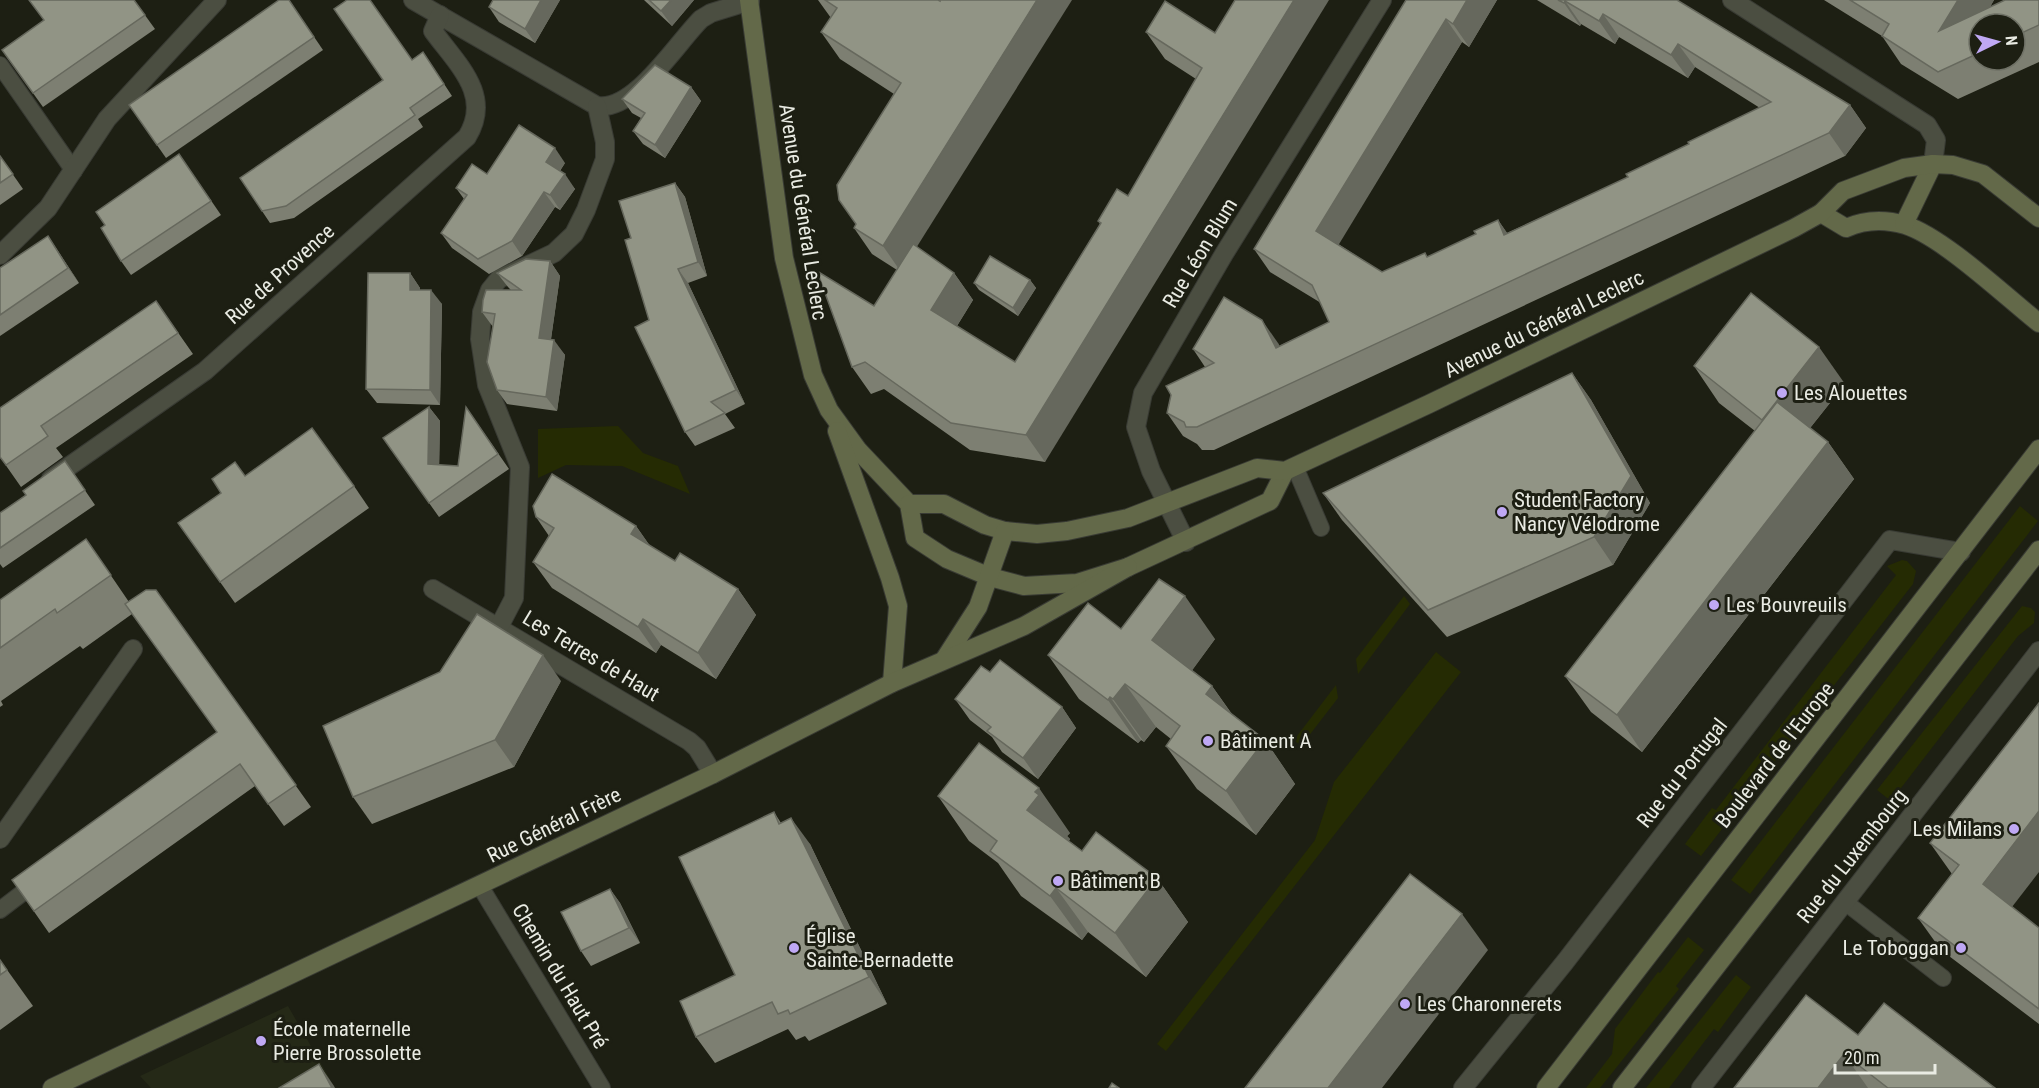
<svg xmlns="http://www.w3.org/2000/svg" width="2039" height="1088" viewBox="0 0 2039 1088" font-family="'Roboto Condensed',sans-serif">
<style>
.built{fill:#252917}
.green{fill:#252b03}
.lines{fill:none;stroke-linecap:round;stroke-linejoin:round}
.lane-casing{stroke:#393b34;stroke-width:18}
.street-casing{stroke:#393b34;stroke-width:20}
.secondary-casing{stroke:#393b34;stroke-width:20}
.lane{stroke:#4b4e41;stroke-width:16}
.street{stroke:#4b4e41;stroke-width:18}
.secondary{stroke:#636949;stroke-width:18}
.wall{fill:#7d7f72;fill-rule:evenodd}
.shaded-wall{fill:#66685d}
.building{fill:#919485;stroke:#66685d;stroke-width:1.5}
.poi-dot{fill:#bfa8f4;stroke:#1d1f13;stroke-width:2}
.labels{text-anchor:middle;stroke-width:6;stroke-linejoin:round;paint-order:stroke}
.street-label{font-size:21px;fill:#e9ebe3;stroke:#1d1f13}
.poi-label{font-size:21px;fill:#e9ebe3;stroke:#1d1f13;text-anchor:start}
</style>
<rect width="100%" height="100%" fill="#1d1f13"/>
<polygon class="built" points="288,1006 335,1088 151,1088 140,1076"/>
<g class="green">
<polygon points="618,426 643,453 678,466 690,494 622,466 566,465 538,478 538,429"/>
<polygon points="2020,506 2038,521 1750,894 1731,880"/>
<polygon points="1902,560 1907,561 1916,571 1913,584 1701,856 1685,844 1712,808 1716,810 1896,575 1887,566"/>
<polygon points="1404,596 1410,604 1358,674 1356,659"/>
<polygon points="2022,606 2031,608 2035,612 2034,623 2018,636 1891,801 1877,790"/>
<polygon points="1436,652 1461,672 1166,1051 1157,1044 1315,840 1334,782"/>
<polygon points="1336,685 1338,698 1301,746 1294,740"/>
<polygon points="1688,937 1704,950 1676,986 1679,989 1600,1088 1586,1088 1612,1054 1615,1029 1658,972 1660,973"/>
<polygon points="1736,975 1751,987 1718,1032 1714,1029 1669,1088 1646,1088"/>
</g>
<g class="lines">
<g class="lane-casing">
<g id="lane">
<polyline points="0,65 74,171"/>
<polyline points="1295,467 1321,528"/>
<polyline points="480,886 602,1088"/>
<polyline points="1845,902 1943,978"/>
<polyline points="0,910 38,881"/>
</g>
</g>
<g class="street-casing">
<g id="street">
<path d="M413,0L597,106C634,112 676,44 701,19L711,13L750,1"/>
<polyline points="1732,0 1927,125 1936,140 1933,164"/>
<polyline points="0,255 48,208 107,119 217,0"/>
<path d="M51,479L205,371L467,137C493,95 457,64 433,31L440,15"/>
<polyline points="1186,542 1151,471 1136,427 1143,393 1224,254 1382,0"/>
<polyline points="433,589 689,741 697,748 713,774"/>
<polyline points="499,627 514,598 520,467 487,385 480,339 482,312 490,290 499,279 554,253 574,234 586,210 605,159 605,142 597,106"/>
<polyline points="0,839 133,649"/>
<polyline points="1463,1088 1565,962 1890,540 1961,552"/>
<polyline points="1701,1088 2039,651"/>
</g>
</g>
<g class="secondary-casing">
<g id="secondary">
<polyline points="749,0 784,258 813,375 829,410 858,450 909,504 915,538 947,559 990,577 1024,586 1077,583 1128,567 1270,501 1285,471"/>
<path d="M1821,213L1846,228C1864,220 1885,219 1905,225C1943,237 2005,296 2039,323"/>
<polyline points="1904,224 1933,164"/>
<polyline points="837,431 890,578 898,606 892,683"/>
<polyline points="909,504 944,504 985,525 1005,531 1037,534 1067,531 1128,518 1257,468 1285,471 1429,404 1794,228 1821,213 1843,191 1904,168 1933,164 1953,165 1983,174 2039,218"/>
<polyline points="944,660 978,607 1005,531"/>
<polyline points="52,1088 713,774 892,683 1024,626 1128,567"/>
<polyline points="1546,1088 2039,449"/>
<polyline points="1622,1088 2039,550"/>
</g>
</g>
<use href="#lane" class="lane"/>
<use href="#street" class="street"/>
<use href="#secondary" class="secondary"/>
</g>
<g class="wall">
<polygon points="134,0 155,29 43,107 2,50"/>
<polygon points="289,0 323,50 166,158 129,105"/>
<polygon points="560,0 535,43 499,22 489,7"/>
<polygon points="644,0 694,0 672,26"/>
<polygon points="818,0 938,0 917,247 954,273 973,300 957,326 1015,362 1100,224 1098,221 1128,196 1196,79 1165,59 1146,32 1215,33 1235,0 1045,462 970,450 884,389 871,394 852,367 874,306 897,270 872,254 854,228 856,224 894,94 840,59 821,32 831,18"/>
<polygon points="1406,0 1497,0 1469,47 1462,42 1338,244 1382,272 1428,257 1476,234 1498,220 1507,233 1628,177 1760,108 1695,67 1688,78 1619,37 1615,44 1581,24 1580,26 1537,0 1677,0 1850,105 1866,128 1845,156 1214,450 1202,450 1197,444 1183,436 1167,413 1205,367 1193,349 1278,343 1279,346 1329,322 1321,303 1270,272 1254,249"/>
<path d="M1824,0H1994L1990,7L2039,0V62L1958,99L1901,64L1882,36ZM1979,24H2015V60H1979Z"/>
<polygon points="423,52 452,96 418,119 423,127 294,218 270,223 240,178"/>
<polygon points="691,87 701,101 665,158 643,144 633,131 641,118 632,113 622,99"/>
<polygon points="179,154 221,215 131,275 121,261 105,225"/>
<polygon points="0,156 23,189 0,205"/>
<polygon points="565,163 560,171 575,189 560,210 555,207 522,256 489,274 452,248 441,233 464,199 456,188 487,174"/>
<polygon points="675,183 685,197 707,276 688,283 745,404 725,414 735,428 695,446 685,432 649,320 631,238"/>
<polygon points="48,236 79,283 0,336 0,268"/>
<polygon points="550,261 560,276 551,339 565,355 557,411 507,404 497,390 493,327 482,312 511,290 508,287 497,273"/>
<polygon points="410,273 420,288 420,290 442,304 440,405 377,403 366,389"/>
<polygon points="1030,280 1036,288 1018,316 979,290 974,283"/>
<polygon points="156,301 193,354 56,448 63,457 21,487 0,457"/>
<polygon points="1694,366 1845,384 1810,428 1828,442 1854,479 1642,752 1591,712 1565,676 1755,431 1719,403"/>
<polygon points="1572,373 1591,400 1650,503 1613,565 1447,637 1342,520 1323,493"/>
<polygon points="429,407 440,421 439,465 458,466 466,407 509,469 439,517 383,438"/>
<polygon points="65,461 95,505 3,568 0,564 0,513 26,495"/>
<polygon points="245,476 354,486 369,508 235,603 178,523"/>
<polygon points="536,517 636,526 650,546 675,561 738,589 756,615 716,679 661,645 656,653 552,588 533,562 549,536"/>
<polygon points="86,539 129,602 156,590 311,807 284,826 255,786 49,933 12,880 217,732 132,614 83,649 80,646 1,701 3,705 0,707 0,600"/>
<polygon points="1121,629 1215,639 1192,670 1212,686 1232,714 1265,740 1295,784 1256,835 1197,789 1166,746 1171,739 1156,727 1144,742 1141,740 1138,743 1079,699 1048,655"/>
<polygon points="990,672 1062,707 1076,728 1038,779 1002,752 992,737 970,720 955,699"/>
<polygon points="561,681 514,767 372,824 353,797"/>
<polygon points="938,796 1070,833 1067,836 1070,839 1069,841 1082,851 1157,878 1188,922 1146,977 1088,932 1082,940 1021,896 998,863 969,841"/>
<polygon points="774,812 781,823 810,844 887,1004 809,1041 805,1036 796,1040 788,1029 715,1063 696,1037 735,975"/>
<polygon points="1930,843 2039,928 2039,1024 1941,950 1918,918 1952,874"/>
<polygon points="610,889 620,903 640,943 591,966 581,951"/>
<polygon points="0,960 33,1006 0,1030"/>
<polygon points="1858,1035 1995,1088 1734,1088"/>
</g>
<g class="shaded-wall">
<polygon points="541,0 560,0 535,43 525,29"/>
<polygon points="671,0 694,0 672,26 661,11"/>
<polygon points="1037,0 1072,0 901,272 883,246"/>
<polygon points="1294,0 1329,0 1045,462 1026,435"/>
<polygon points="1467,0 1497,0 1469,47 1453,24"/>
<polygon points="1958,0 1994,0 1980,24 1939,31"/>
<polygon points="1565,1 1581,24 1580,26 1564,3"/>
<polygon points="1603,14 1619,37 1615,44 1599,21"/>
<polygon points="1446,19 1462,42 1333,254 1316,231"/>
<polygon points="1678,44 1695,67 1688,78 1671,55"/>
<polygon points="691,87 701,101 665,158 655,145"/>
<polygon points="1850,105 1866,128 1845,156 1829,133"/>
<polygon points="555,148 565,163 556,176 546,162"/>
<polygon points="565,174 575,189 560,210 550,195"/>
<polygon points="675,183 685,197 707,276 698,262"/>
<polygon points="544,192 555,207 522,256 512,241"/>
<polygon points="1498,220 1514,243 1504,235"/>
<polygon points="48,236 58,251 79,283 68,268"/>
<polygon points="550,261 560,276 549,353 539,338"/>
<polygon points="678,269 688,283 745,404 736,390"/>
<polygon points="410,273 420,288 420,304 410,290"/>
<polygon points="954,273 973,300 950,337 931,310"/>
<polygon points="1030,280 1036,288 1018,316 1013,308"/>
<polygon points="431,290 442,304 440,405 430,390"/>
<polygon points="1262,320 1278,343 1292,371 1276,348"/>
<polygon points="554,340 565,355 557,411 546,397"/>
<polygon points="1819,347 1845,384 1788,456 1762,420"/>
<polygon points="1572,373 1591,400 1650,503 1613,565 1594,537"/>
<polygon points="429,407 440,421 439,479 428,464"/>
<polygon points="1828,442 1854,479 1642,752 1617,715"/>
<polygon points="636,526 655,553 631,534"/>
<polygon points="738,589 756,615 716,679 698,653"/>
<polygon points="1185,596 1215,639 1183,683 1152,640"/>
<polygon points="643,619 661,645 656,653 638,627"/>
<polygon points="543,655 561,681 514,767 495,740"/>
<polygon points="1125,684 1156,727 1144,742 1113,699"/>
<polygon points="1212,686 1242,729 1206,694"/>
<polygon points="1110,697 1141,740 1138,743 1108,700"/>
<polygon points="1062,707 1076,728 1038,779 1023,758"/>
<polygon points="1265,740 1295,784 1256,835 1226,791"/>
<polygon points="1039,788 1070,833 1067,836 1070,839 1059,855 1027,810 1035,792"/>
<polygon points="2039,811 2039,872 2005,916 1983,884"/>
<polygon points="791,818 810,844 887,1004 869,977"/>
<polygon points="1157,878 1188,922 1146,977 1115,933"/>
<polygon points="1056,888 1088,932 1082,940 1050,896"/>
<polygon points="610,889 620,903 640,943 629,928"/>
<polygon points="1462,914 1488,950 1382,1088 1328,1088"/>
<polygon points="1844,1054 1868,1088 1818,1088"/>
<polygon points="319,1064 334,1086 335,1088 332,1088"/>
</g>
<g class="building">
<polygon points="29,0 134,0 145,15 33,93 2,50 44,20"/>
<polygon points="279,0 289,0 314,37 157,145 129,105"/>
<polygon points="347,0 370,0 412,60 423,52 444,84 410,108 415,115 286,206 262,211 240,178 383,80 334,9"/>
<polygon points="493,0 541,0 525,29 489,7"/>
<polygon points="649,0 671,0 661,11"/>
<polygon points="825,0 938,0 940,1 940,0 1037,0 883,246 854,228 856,224 839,200 837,185 901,83 821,32 837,8"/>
<polygon points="1235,0 1294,0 1026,435 951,423 865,362 852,367 817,271 874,306 913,244 954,273 931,310 1015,362 1101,223 1098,221 1117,189 1128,196 1202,68 1146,32 1165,1 1215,33"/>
<polygon points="1406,0 1467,0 1453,24 1446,19 1316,231 1382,272 1425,253 1427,257 1476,234 1474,231 1498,220 1504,235 1628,177 1626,174 1689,144 1688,142 1771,102 1678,44 1671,55 1603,14 1599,21 1565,1 1564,3 1558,0 1677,0 1850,105 1829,133 1197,427 1186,427 1184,422 1167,413 1171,395 1166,386 1214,363 1193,349 1224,297 1262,320 1276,348 1329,322 1312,285 1254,249"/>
<polygon points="1850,0 1958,0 1939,31 2005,0 2039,0 2039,25 2015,36 2015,24 1979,24 1979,53 1938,72 1882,36 1889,24"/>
<polygon points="655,65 691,87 655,145 633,131 645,113 622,99"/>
<polygon points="519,125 555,148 546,162 565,174 550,195 544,192 512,241 478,259 441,233 467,195 456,188 472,164 487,174"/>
<polygon points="179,154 211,201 121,261 101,228 105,225 96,212"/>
<polygon points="0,156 13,174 0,183"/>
<polygon points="675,183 698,262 678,269 736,390 711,402 725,413 685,432 635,327 649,320 625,240 631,238 619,201"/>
<polygon points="48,236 68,268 0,315 0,268"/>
<polygon points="990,256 1030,280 1013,308 974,283"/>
<polygon points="526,259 550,261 539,338 554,340 546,397 497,390 487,362 495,314 482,312 483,300 486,290 521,290 497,273"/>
<polygon points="368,273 410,273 410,290 431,290 430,390 366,389"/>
<polygon points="1751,293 1819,347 1762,420 1694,366"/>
<polygon points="156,301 178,333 41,426 48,436 6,465 0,457 0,408"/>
<polygon points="1572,373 1631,476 1594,537 1428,610 1323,493"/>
<polygon points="1777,402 1828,442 1617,715 1565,676"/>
<polygon points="429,407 428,464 458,466 466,407 498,454 429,503 383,438"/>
<polygon points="312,428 354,486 220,582 178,523 221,493 212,479 235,462 245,476"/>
<polygon points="65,461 85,490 0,548 0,513 26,495 23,491"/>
<polygon points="552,474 636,526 631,534 675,561 680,553 738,589 698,653 643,619 638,627 533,562 554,528 536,517 533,506"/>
<polygon points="86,539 111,575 57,613 55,609 0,648 0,600"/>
<polygon points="1159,579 1185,596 1152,640 1212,686 1206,694 1265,740 1226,791 1166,746 1180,726 1125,684 1113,699 1110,697 1108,700 1048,655 1088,603 1121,629"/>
<polygon points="146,590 156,590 296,785 268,804 240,764 34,911 12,880 217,732 125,604"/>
<polygon points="477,614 543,655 495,740 353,797 323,726 440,672"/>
<polygon points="1000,660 1062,707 1023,758 987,731 991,727 955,699 981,666 990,672"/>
<polygon points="2039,703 2039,811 1983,884 2039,928 2039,1009 1918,918 1959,865 1930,843"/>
<polygon points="979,743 1039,788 1035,792 1039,795 1027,810 1082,851 1096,832 1157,878 1115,933 1056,888 1050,896 990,851 997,841 938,796"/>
<polygon points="774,812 779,824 791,818 869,977 790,1014 788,1010 778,1014 772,1002 696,1037 680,1001 735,975 679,857"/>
<polygon points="1410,874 1462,914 1328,1088 1245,1088"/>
<polygon points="610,889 629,928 581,951 561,912"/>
<polygon points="0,960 7,970 0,975"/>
<polygon points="1806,995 1858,1035 1884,1003 1995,1088 1888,1088 1844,1054 1818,1088 1734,1088"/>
<polygon points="319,1064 332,1088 279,1088"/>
<polygon points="1112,1083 1119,1088 1109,1088"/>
</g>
<g class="poi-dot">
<circle cx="1782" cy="393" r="6"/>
<circle cx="1502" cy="512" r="6"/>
<circle cx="1714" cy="605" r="6"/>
<circle cx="1208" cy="741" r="6"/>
<circle cx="2014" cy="829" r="6"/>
<circle cx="1058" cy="881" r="6"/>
<circle cx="794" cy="948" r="6"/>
<circle cx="1961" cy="948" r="6"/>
<circle cx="1405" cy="1004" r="6"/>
<circle cx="261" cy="1041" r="6"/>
</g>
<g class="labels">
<g class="street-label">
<text transform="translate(803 212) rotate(81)" y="7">Avenue du Général Leclerc</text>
<text transform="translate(1200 253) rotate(-59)" y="7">Rue Léon Blum</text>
<text transform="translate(280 274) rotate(-42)" y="7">Rue de Provence</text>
<text transform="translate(1544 324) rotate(-26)" y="7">Avenue du Général Leclerc</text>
<text transform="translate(591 656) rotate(31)" y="7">Les Terres de Haut</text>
<text transform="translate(1775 755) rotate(-52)" y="7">Boulevard de l'Europe</text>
<text transform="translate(1682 773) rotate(-52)" y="7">Rue du Portugal</text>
<text transform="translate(554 825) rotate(-26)" y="7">Rue Général Frère</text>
<text transform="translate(1852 856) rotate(-52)" y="7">Rue du Luxembourg</text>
<text transform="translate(560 976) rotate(59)" y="7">Chemin du Haut Pré</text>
</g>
<g class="poi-label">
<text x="1794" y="400">Les Alouettes</text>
<text x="1514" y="507">Student Factory<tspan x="1514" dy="24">Nancy Vélodrome</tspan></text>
<text x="1726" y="612">Les Bouvreuils</text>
<text x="1220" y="748">Bâtiment A</text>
<text x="2002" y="836" text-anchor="end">Les Milans</text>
<text x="1070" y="888">Bâtiment B</text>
<text x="806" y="943">Église<tspan x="806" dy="24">Sainte-Bernadette</tspan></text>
<text x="1949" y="955" text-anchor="end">Le Toboggan</text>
<text x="1417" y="1011">Les Charonnerets</text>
<text x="273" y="1036">École maternelle<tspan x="273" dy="24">Pierre Brossolette</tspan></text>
</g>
</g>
<g transform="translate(1997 42) rotate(85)"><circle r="28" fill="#1d1f13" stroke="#6f7166" stroke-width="1.5"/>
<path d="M0-4.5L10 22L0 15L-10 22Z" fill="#bfa8f4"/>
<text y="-9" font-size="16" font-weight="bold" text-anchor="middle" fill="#e9ebe3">N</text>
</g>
<path d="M1835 1064v9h100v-9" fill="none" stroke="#e9ebe3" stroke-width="3"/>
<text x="1844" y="1064" font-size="18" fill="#e9ebe3" stroke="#1d1f13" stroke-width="4.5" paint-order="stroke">20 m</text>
</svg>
